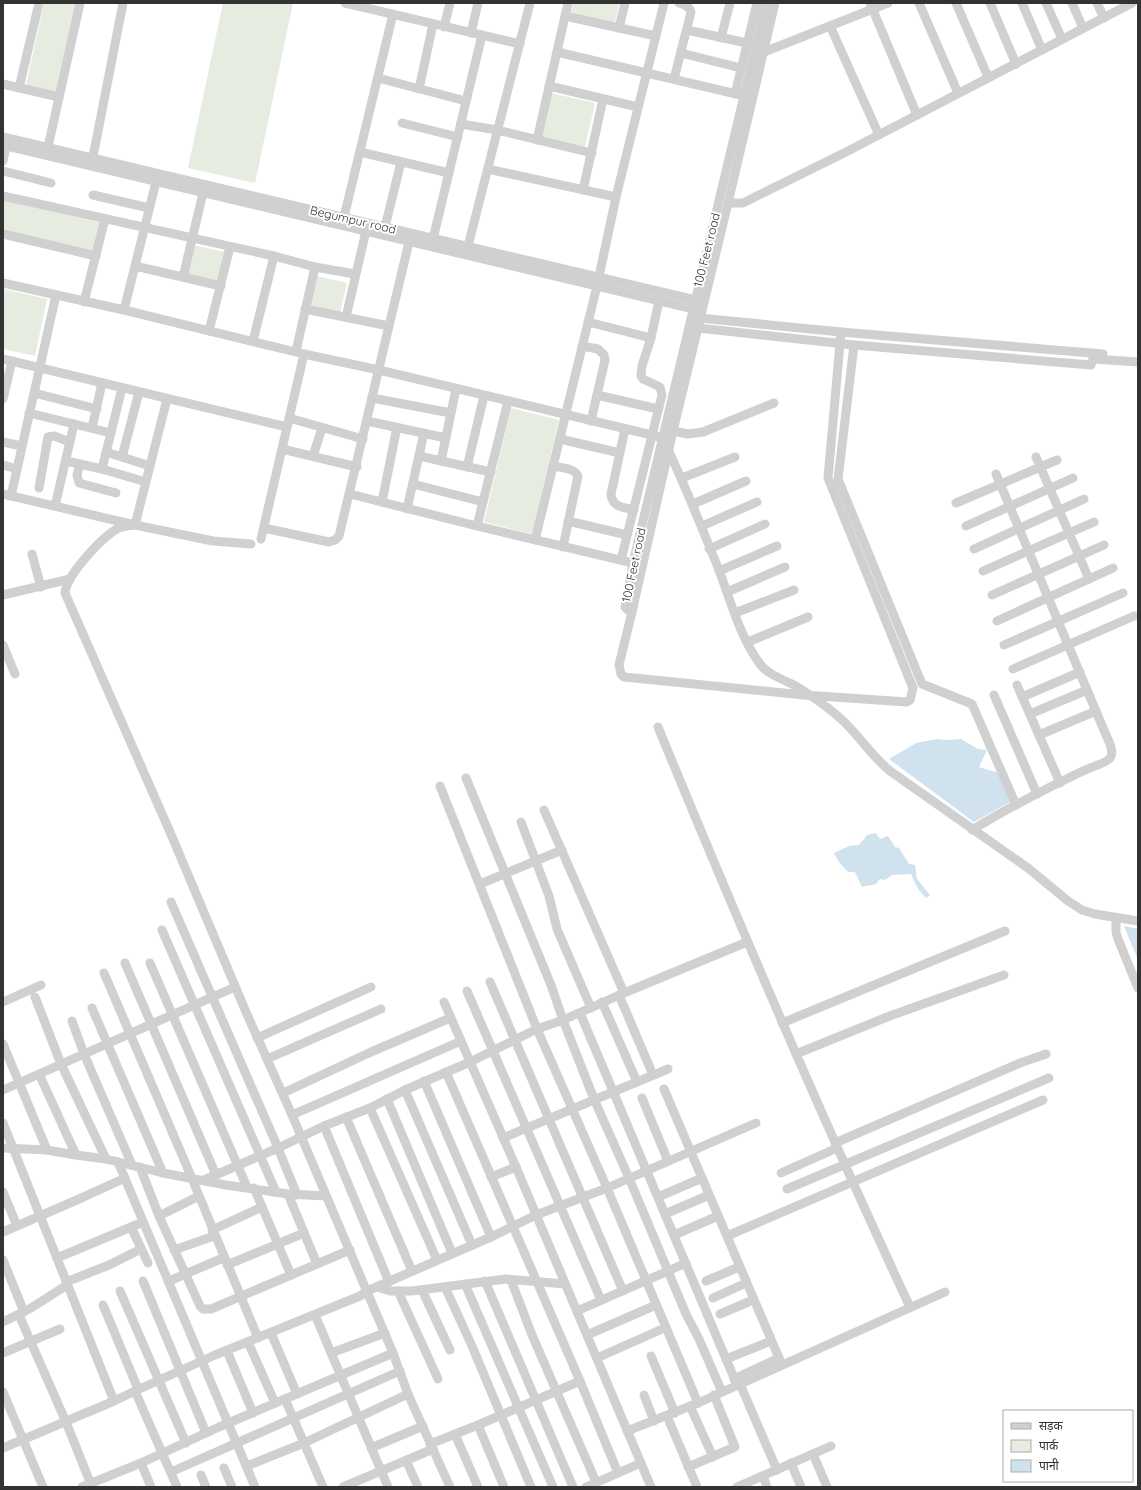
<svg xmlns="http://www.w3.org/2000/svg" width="1141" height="1490" viewBox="0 0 1141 1490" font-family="Quicksand,'Noto Sans Devanagari',sans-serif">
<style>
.green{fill:#e6ecdf}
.water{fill:#cfe2ee}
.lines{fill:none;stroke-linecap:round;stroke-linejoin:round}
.minor{stroke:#d0d0d0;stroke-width:9}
.labels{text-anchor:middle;stroke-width:4;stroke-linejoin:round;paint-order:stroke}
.street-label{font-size:12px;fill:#333;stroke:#fff}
</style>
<rect width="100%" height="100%" fill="#fff"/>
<g class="green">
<polygon points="44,3 77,3 56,92 26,85"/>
<polygon points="223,3 293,3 255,183 188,168"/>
<polygon points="573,3 619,3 615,23 571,13"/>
<polygon points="551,93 595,103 585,147 542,138"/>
<polygon points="3,200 101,223 94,252 3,230"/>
<polygon points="194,245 225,252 218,281 187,274"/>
<polygon points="316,276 347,283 340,313 309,305"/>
<polygon points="3,289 47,299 35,356 3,349"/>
<polygon points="511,408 559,420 532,534 484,522"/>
</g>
<g class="water">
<polygon points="937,739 946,740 961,739 978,749 987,750 979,767 999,773 1010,802 974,822 889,759 916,743"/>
<polygon points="876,833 880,839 888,836 895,847 899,848 909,864 915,865 917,879 930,895 926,898 918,889 911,874 892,875 885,880 880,879 876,884 862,887 855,872 848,872 839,862 834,853 849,846 859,845 867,835"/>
<polygon points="1124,926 1138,929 1138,960"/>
</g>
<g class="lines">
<g class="minor">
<polyline points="345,3 520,44"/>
<polyline points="766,3 633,563 625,607 628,610 633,608 634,603 673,431 728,203 775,3"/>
<polyline points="870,3 917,115"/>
<polyline points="919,3 958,93"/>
<polyline points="956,3 988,77"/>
<polyline points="990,3 1016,64"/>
<polyline points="1022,3 1042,50"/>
<polyline points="1046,3 1062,39"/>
<polyline points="1072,3 1083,28"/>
<polyline points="1097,3 1104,18"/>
<polyline points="565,16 656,36"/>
<polyline points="830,26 879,135"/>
<polyline points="444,27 450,3"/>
<polyline points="619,28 625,3"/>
<polyline points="687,30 747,43"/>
<polyline points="471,33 478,3"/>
<polyline points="721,38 730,3"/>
<polyline points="557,52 745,96"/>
<polyline points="764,52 888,3"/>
<polyline points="681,53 741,68"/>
<polyline points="378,78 466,101"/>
<path d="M674,79L691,12C689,6 685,5 679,3"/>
<polyline points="3,84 59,97"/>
<polyline points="549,86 638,107"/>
<polyline points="19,88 39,3"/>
<polyline points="419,89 433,24"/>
<polyline points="735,94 757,3"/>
<polyline points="402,123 458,137"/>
<polyline points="461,124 497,130 592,153"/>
<polyline points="3,137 700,301"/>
<polyline points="537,140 568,3"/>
<polyline points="3,145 698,310"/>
<polyline points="48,147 80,3"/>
<polyline points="360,152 449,173"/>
<polyline points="3,161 6,146"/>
<polyline points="92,162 123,3"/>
<polyline points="488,169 616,197"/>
<polyline points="3,171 51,183"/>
<polyline points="583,190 603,99"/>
<polyline points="93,195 149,208"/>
<polyline points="3,196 274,256 315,267 355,274"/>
<polyline points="728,203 743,203 846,152 1132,3"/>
<polyline points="344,217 393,14"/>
<polyline points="385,227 401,162"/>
<polyline points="3,234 96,256"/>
<polyline points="433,239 482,35"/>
<polyline points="468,246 530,3"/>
<polyline points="135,266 221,286"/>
<polyline points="183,277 203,193"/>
<path d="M3,283L124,310L304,354L379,370L656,436L663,439C684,482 701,526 719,570C731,602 740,637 760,664C768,675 785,680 796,686C815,698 836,712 851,729C865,744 874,758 890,771L1028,868L1068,901L1082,910L1095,914L1138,921"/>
<polyline points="84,302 105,219"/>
<polyline points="305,309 389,326"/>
<polyline points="124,310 156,182"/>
<polyline points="346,317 366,231"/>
<polyline points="700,318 841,332 1103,354"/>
<polyline points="588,322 651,338"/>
<polyline points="698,328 854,345 1091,365 1093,359 1138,362"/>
<polyline points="209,331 230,247"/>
<polyline points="253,341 274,256"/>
<polyline points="854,345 838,479 922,684 972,704 1016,805"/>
<polyline points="582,346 598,349 604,355 605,360 591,421"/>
<polyline points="296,351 315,267"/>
<polyline points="3,359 287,427"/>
<polyline points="34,393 97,409"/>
<polyline points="597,395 658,409"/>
<polyline points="372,398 451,413"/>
<polyline points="3,399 12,361"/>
<polyline points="29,413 111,433"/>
<polyline points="289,418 363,439"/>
<polyline points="367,421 446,438"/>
<polyline points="92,428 102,383"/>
<path d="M625,429L611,494C612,507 623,507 634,510"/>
<polyline points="673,431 688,434 703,432 774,403"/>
<polyline points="560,439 620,453"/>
<polyline points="3,442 22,446"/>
<polyline points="282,449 357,467"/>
<polyline points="106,452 150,466"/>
<polyline points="313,456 322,428"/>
<polyline points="419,456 491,472"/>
<polyline points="122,457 139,392"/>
<polyline points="1036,457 1089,579"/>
<polyline points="66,461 102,469 146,482"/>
<polyline points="441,461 456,389"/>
<polyline points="80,464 77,475 79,483 116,493"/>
<polyline points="3,465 17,469"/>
<path d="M553,466C562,468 574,468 578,476L563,547"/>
<polyline points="467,467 484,396"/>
<polyline points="102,469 122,388"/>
<polyline points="682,478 735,457"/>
<polyline points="413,484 483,502"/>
<polyline points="39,488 48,437 54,436 70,442"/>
<polyline points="3,494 135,525 167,399"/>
<polyline points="350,494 477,526 633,563"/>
<polyline points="11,496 56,295"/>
<polyline points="382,502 397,427"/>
<polyline points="956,503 1057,460"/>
<polyline points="693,504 746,481"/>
<polyline points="55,506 74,424"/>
<polyline points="407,509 424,433"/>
<polyline points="568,521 627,535"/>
<polyline points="477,526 508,401"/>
<polyline points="702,526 757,502"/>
<polyline points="966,526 1073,478"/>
<polyline points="264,528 329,542 335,540 339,536 409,242"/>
<polyline points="261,539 304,354"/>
<polyline points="535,540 597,286 616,197 664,3"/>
<path d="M251,544L213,541L135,525C128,526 122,526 117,529C101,538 66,576 65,593L170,832L246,1012L292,1115L393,1353L408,1394L450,1487"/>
<polyline points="709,549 765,524"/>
<polyline points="974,549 1084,499"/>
<polyline points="32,554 41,587"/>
<polyline points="621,560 662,395 660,387 643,379 641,376 642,366 651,338 659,301"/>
<polyline points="719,571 777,546"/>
<polyline points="983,571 1094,522"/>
<polyline points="727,592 785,567"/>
<polyline points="3,595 70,579"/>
<polyline points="992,595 1104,545"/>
<polyline points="633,608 619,665 621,674 624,677 804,695 907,702 910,700 913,688 828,478 841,332"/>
<polyline points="735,613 794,590"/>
<polyline points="997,621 1113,568"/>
<polyline points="748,642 808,617"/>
<polyline points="3,645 15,674"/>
<polyline points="1004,645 1123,593"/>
<polyline points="1013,669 1134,616"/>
<polyline points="1017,685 1060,783"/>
<polyline points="994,695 1037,794"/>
<polyline points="1022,697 1080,672"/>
<polyline points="1030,714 1087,690"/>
<path d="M658,727C738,922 821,1116 910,1307"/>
<polyline points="1039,735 1096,711"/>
<polyline points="466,778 551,985 563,1020 594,1099 629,1178 686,1314 699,1339 722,1392"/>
<polyline points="440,786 537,1029 607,1188 698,1403"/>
<polyline points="544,810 624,993"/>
<polyline points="521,822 549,896 557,929 591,1008"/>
<path d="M972,830C1008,808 1047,788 1085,770C1091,767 1107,763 1110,758C1115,752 1108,740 1106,735L996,474"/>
<polyline points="480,884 562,850"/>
<polyline points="171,902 278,1148 297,1195"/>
<polyline points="1116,918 1116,932 1118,939 1138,988"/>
<polyline points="162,930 276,1192"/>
<polyline points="125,963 216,1175"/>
<polyline points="150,963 247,1187"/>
<polyline points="104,973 188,1169 258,1338"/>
<polyline points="490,982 623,1291"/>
<polyline points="467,991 601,1300"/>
<polyline points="619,995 653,1075"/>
<polyline points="35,997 61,1064 106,1159"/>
<polyline points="3,1002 41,985"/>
<polyline points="444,1002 516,1167 651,1487"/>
<polyline points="602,1002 637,1082"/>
<polyline points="92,1008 163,1173"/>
<polyline points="580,1013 737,1385"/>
<polyline points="72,1021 84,1054 132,1165"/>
<polyline points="782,1023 1005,931"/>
<polyline points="257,1038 371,987"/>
<polyline points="3,1044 47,1150"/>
<polyline points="796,1054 887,1017 1004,975"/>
<polyline points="267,1059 381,1009"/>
<polyline points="446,1072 580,1381 618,1473"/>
<polyline points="39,1074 76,1155"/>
<polyline points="424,1081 491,1237"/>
<polyline points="664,1089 782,1365"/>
<polyline points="3,1090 235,987"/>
<polyline points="405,1090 472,1245"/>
<polyline points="283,1093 371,1052 450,1018"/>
<polyline points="642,1098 668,1161"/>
<polyline points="387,1099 452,1253"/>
<polyline points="370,1108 437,1260"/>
<polyline points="292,1115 461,1041"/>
<polyline points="346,1117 412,1271"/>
<polyline points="3,1123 114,1401"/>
<polyline points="324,1126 389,1282"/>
<polyline points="503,1138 668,1069"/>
<polyline points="835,1143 1020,1063 1046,1054"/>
<polyline points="3,1148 47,1150 76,1155 106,1159 163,1173 226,1185 288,1194 326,1196"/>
<polyline points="118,1162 255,1487"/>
<polyline points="140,1167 159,1216 200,1306 203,1309 211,1309 350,1250"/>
<polyline points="781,1173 837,1148"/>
<polyline points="491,1177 516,1167"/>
<polyline points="204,1180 278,1148 324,1126 370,1108 405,1090 470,1062 537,1029 563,1020 624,993 747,942"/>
<polyline points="254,1188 291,1275"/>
<polyline points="787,1189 1049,1078"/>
<polyline points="3,1192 17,1226"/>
<polyline points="288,1194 317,1264"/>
<polyline points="658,1197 702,1178"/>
<polyline points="665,1214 709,1195"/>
<polyline points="159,1216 199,1196"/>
<polyline points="131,1227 148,1263"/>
<polyline points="212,1230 262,1207"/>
<polyline points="3,1232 79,1199 125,1178"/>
<polyline points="674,1235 718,1216"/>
<polyline points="727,1236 1043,1100"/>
<polyline points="174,1250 214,1236"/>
<polyline points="57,1258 143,1222"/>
<polyline points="3,1260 24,1312"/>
<polyline points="227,1265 304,1233"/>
<polyline points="511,1280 532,1335 596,1482"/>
<polyline points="143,1281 206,1433"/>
<polyline points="169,1281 223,1258"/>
<polyline points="485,1281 573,1487"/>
<polyline points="706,1281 739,1267"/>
<polyline points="66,1282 109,1265 141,1249"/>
<polyline points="465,1284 553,1487"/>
<polyline points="377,1287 390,1291 412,1291 506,1279 565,1284"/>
<polyline points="445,1287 472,1346 531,1487"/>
<polyline points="422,1290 450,1350"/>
<polyline points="120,1291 186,1443"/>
<polyline points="398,1291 438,1379"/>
<polyline points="713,1298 746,1283"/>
<polyline points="103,1305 138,1389"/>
<polyline points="577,1311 686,1263"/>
<polyline points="720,1314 753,1300"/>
<polyline points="19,1315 66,1422 92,1487"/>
<polyline points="315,1315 388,1487"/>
<polyline points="3,1322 31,1308 67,1285"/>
<polyline points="271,1333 297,1394"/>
<polyline points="587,1335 656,1305"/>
<polyline points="248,1342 275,1403"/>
<polyline points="227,1351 253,1413"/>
<polyline points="3,1353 60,1329"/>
<polyline points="331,1353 385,1333"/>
<polyline points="651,1356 675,1413"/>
<polyline points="597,1358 660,1330"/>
<polyline points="726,1359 771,1341"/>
<polyline points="734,1379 779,1358"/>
<polyline points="740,1384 777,1470"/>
<polyline points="135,1391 177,1487"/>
<polyline points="3,1392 43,1487"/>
<polyline points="644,1395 654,1421"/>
<polyline points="285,1399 323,1487"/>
<polyline points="690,1406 713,1457"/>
<polyline points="667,1416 697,1487"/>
<polyline points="478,1425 504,1487"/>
<polyline points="627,1431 698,1403 945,1292"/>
<polyline points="455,1434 478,1487"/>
<polyline points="430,1444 478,1425 580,1381"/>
<polyline points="3,1448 114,1401 135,1391 215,1355 360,1296 367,1291 491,1237 536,1215 607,1188 756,1123"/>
<polyline points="371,1448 423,1426"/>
<polyline points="813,1454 827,1487"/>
<polyline points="406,1460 418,1487"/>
<polyline points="141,1463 151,1487"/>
<polyline points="791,1463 801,1487"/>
<polyline points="247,1466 304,1443 408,1394"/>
<polyline points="688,1467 735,1447 714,1395"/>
<polyline points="224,1468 232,1487"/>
<polyline points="171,1472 400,1371"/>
<polyline points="201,1475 206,1487"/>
<polyline points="763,1476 767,1487"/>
<polyline points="82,1487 141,1463 219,1427 393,1353"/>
<polyline points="343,1487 433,1449"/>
<polyline points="586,1487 641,1463"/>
<polyline points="737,1487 831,1446"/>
</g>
</g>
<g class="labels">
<g class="street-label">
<text transform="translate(353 220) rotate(13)" y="4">Begumpur road</text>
<text transform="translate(707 250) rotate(-76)" y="4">100 Feet road</text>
<text transform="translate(634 565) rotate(-78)" y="4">100 Feet road</text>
</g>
</g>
<rect width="1141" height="1490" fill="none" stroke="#333333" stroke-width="8"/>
<rect x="1003" y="1410" width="130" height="72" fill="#ffffff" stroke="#adadad"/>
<rect x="1011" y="1423" width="20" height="6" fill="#d0d0d0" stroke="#adadad"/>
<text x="1039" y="1430" font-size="12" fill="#333333">सड़क</text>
<rect x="1011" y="1440" width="20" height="12" fill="#e6ecdf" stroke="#adadad"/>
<text x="1039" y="1450" font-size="12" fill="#333333">पार्क</text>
<rect x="1011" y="1460" width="20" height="12" fill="#cfe2ee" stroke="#adadad"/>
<text x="1039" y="1470" font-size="12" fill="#333333">पानी</text>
</svg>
